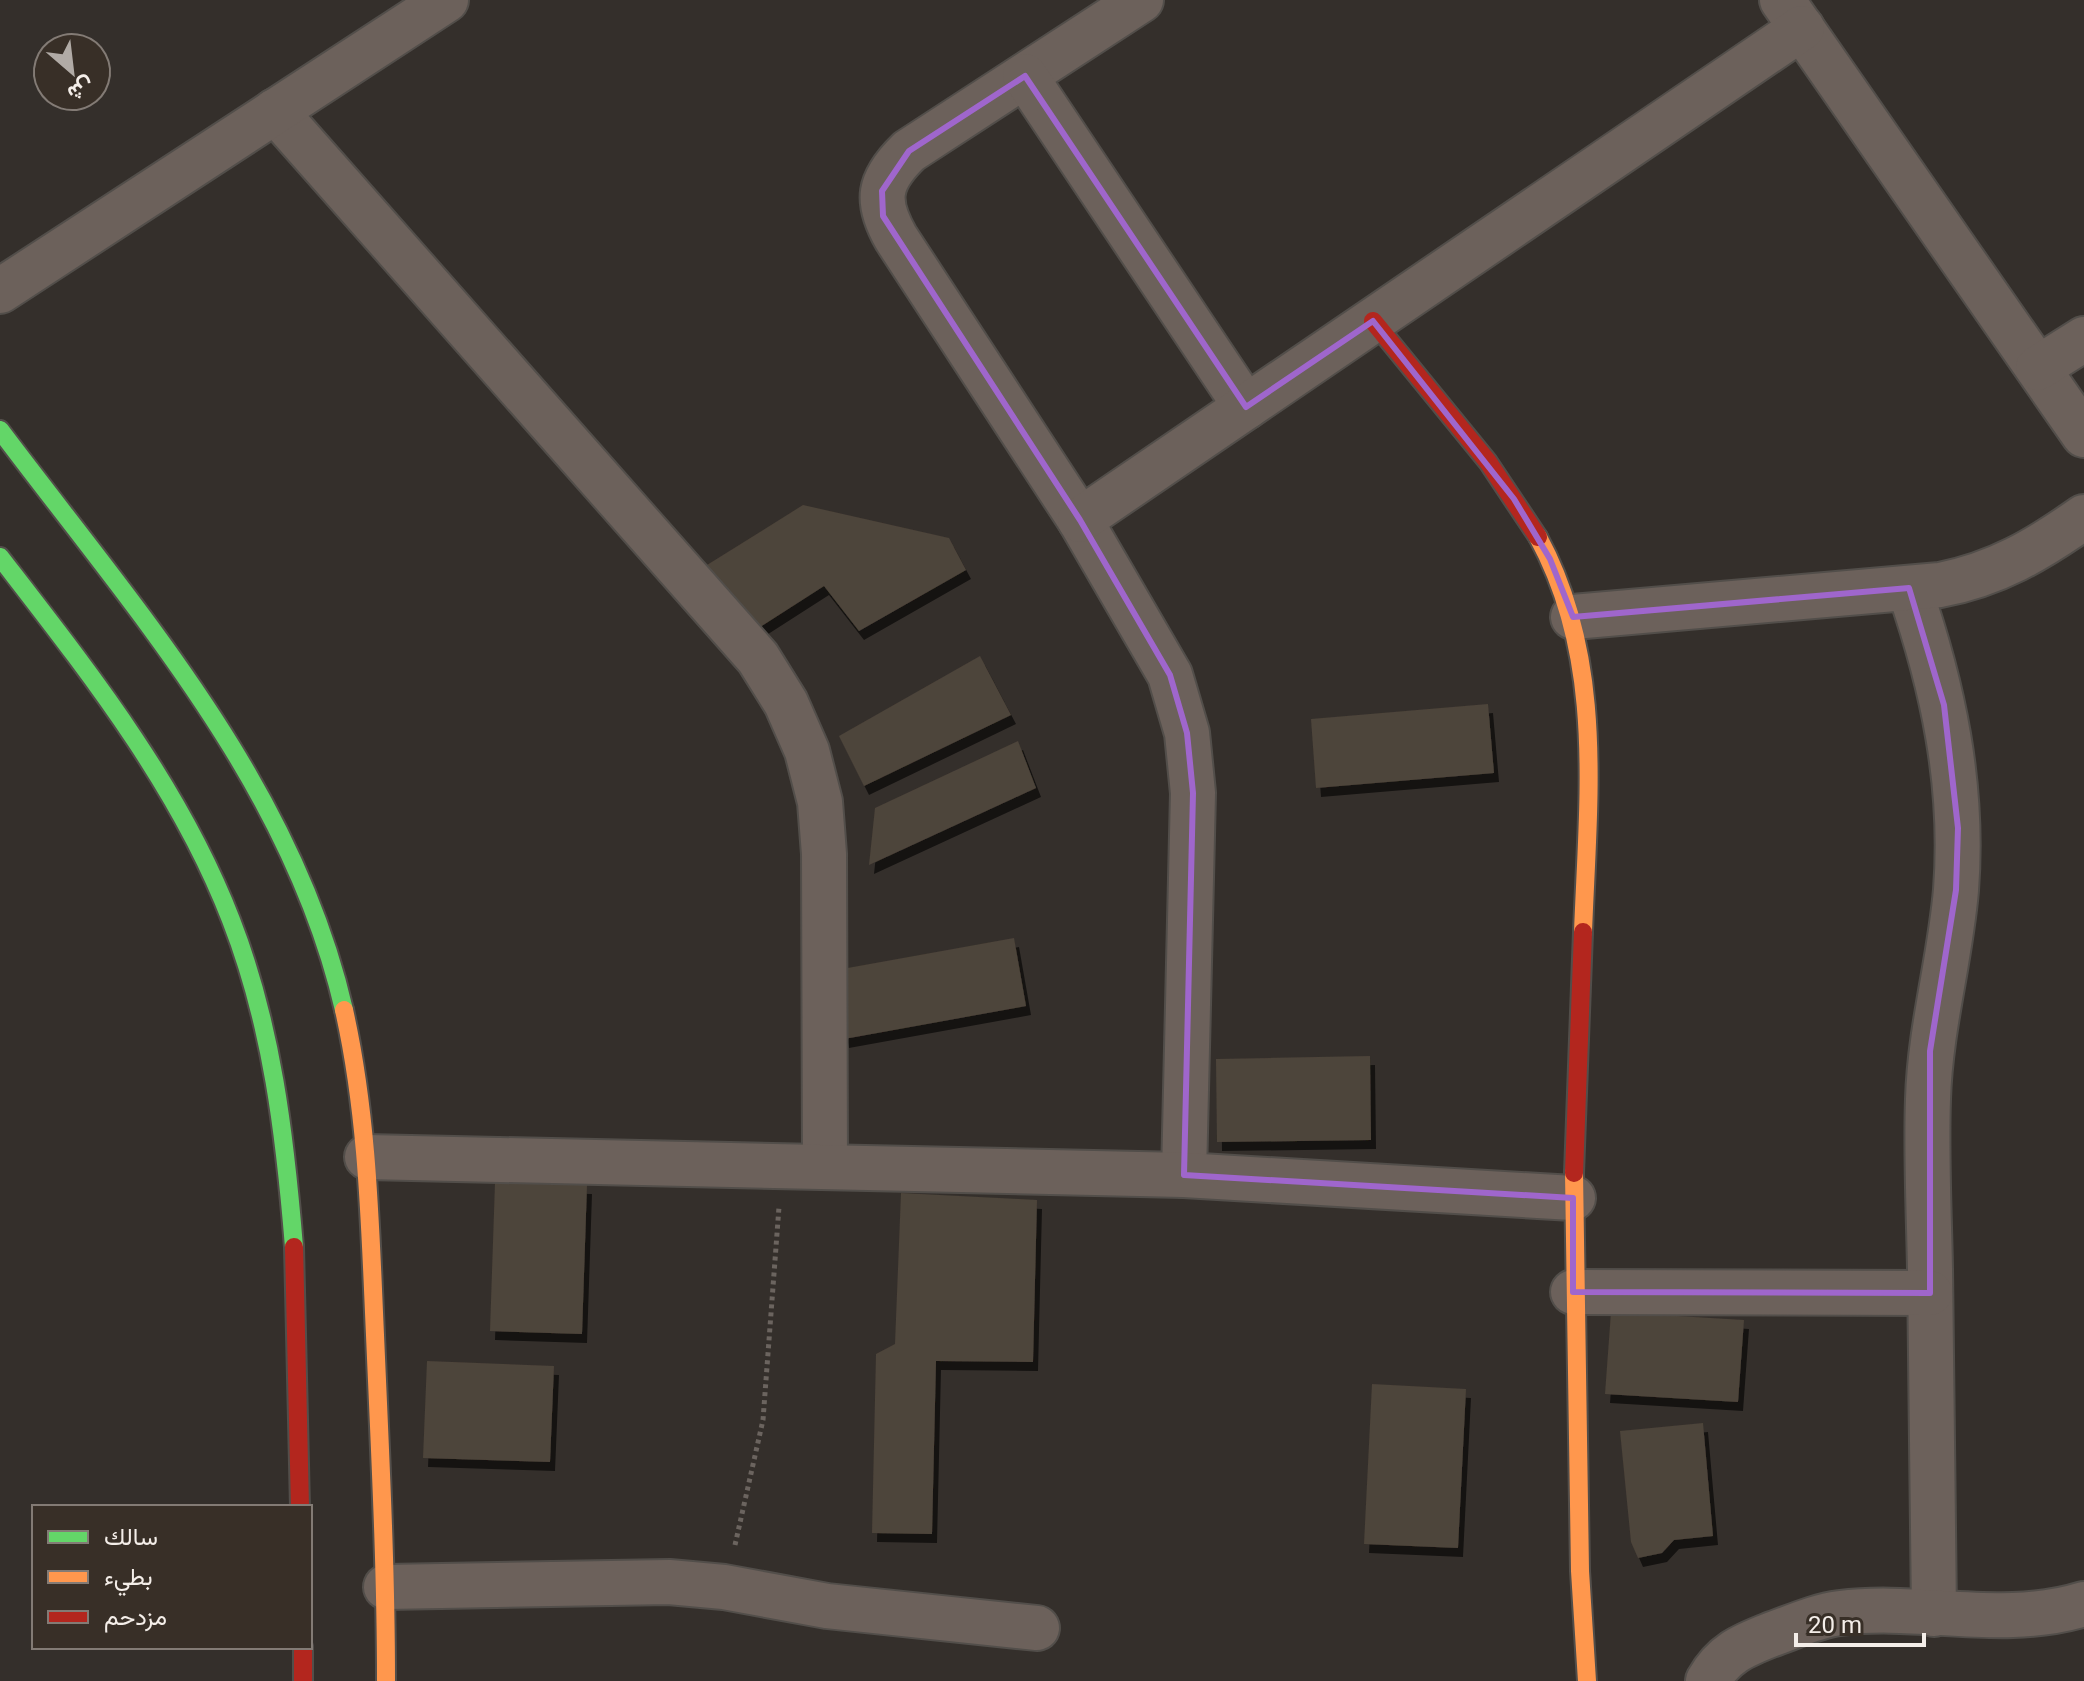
<svg xmlns="http://www.w3.org/2000/svg" width="2084" height="1681" viewBox="0 0 2084 1681" font-family="Roboto,Vazirmatn,sans-serif">
<style>
.building{fill:#4d443a;filter:url(#shadow)}
.lines{fill:none;stroke-linecap:round;stroke-linejoin:round}
.street-casing{stroke:#524e4a;stroke-width:48}
.fast-casing{stroke:#524e4a;stroke-width:22}
.slow-casing{stroke:#524e4a;stroke-width:22}
.jam-casing{stroke:#524e4a;stroke-width:22}
.path{stroke:#6b645f;stroke-width:5;stroke-dasharray:4 4;stroke-linecap:butt}
.street{stroke:#6c615b;stroke-width:44}
.fast{stroke:#63d668;stroke-width:18}
.slow{stroke:#ff974d;stroke-width:18}
.jam{stroke:#b3261e;stroke-width:18}
.marked{fill:none;stroke:#9f66cc;stroke-width:6;stroke-linejoin:round}
</style>
<defs>
<filter id="shadow"><feDropShadow dx="5" dy="9" stdDeviation="0" flood-color="#0009"/></filter>
</defs>
<rect width="100%" height="100%" fill="#342f2b"/>
<g class="building">
<polygon points="803,505 949,538 966,570 859,631 824,586 757,629 707,565"/>
<polygon points="980,656 1011,715 864,786 839,736"/>
<polygon points="1488,704 1494,773 1316,788 1311,719"/>
<polygon points="1018,741 1036,788 869,865 875,808"/>
<polygon points="1014,938 1026,1006 844,1039 831,971"/>
<polygon points="1370,1056 1371,1140 1217,1142 1216,1059"/>
<polygon points="495,1183 587,1185 582,1334 490,1331"/>
<polygon points="901,1193 1037,1200 1033,1362 936,1361 932,1534 872,1533 876,1354 895,1344"/>
<polygon points="1611,1312 1744,1320 1738,1402 1605,1394"/>
<polygon points="427,1361 554,1366 550,1462 423,1458"/>
<polygon points="1372,1384 1466,1389 1458,1548 1364,1544"/>
<polygon points="1703,1423 1713,1536 1674,1540 1662,1553 1638,1558 1631,1542 1620,1431"/>
</g>
<g class="lines">
<g class="street-casing">
<g id="street">
<path d="M1141,0L909,151C878,181 875,201 896,238L1080,520L1170,675L1187,733L1193,793L1184,1175"/>
<polyline points="1782,0 2084,435"/>
<polyline points="1025,76 1246,407"/>
<polyline points="275,111 758,658 786,703 807,751 820,802 824,854 825,1167"/>
<polyline points="0,291 446,0"/>
<polyline points="2038,368 2084,339"/>
<polyline points="1080,520 1802,28"/>
<path d="M1909,588C1943,686 1964,785 1956,890C1950,961 1930,1028 1928,1099C1926,1156 1929,1213 1930,1269C1931,1384 1932,1499 1934,1614"/>
<path d="M1573,617L1940,585C1997,574 2037,550 2084,517"/>
<polyline points="367,1157 1184,1175 1573,1198"/>
<polyline points="1573,1292 1930,1293"/>
<polyline points="386,1587 669,1582 724,1587 827,1606 1037,1628"/>
<path d="M1708,1681C1723,1654 1742,1646 1770,1635C1793,1627 1816,1616 1840,1613C1921,1603 2004,1629 2084,1604"/>
</g>
</g>
<g class="fast-casing">
<g id="fast">
<path d="M0,430C136,611 292,784 344,1010"/>
<path d="M0,557C88,671 179,785 231,920C272,1025 285,1136 294,1247"/>
</g>
</g>
<g class="slow-casing">
<g id="slow">
<path d="M1538,537C1605,660 1588,798 1583,932"/>
<path d="M344,1010C368,1117 370,1226 375,1335C380,1451 386,1566 386,1681"/>
<polyline points="1574,1173 1580,1571 1587,1681"/>
</g>
</g>
<g class="jam-casing">
<g id="jam">
<polyline points="1373,321 1488,462 1538,537"/>
<polyline points="1574,1173 1583,932"/>
<polyline points="294,1247 300,1507"/>
<polyline points="303,1647 303,1681"/>
</g>
</g>
<polyline class="path" points="735,1545 763,1420 779,1207"/>
<use href="#street" class="street"/>
<use href="#fast" class="fast"/>
<use href="#slow" class="slow"/>
<use href="#jam" class="jam"/>
</g>
<path class="marked" d="M1025,76L1246,407L1373,321L1514,499L1550,559L1573,617L1909,588L1944,705L1958,828L1956,890L1930,1051V1293L1573,1292V1198L1184,1175L1193,793L1187,733L1170,675L1080,520L883,216L882,191L909,151Z"/>
<rect x="32" y="1505" width="280" height="144" fill="#382f27" stroke="#837b75" stroke-width="2"/>
<rect x="48" y="1531" width="40" height="12" fill="#63d668" stroke="#837b75" stroke-width="2"/>
<text x="104" y="1545" font-size="24" fill="#f4eee9">سالك</text>
<rect x="48" y="1571" width="40" height="12" fill="#ff974d" stroke="#837b75" stroke-width="2"/>
<text x="104" y="1585" font-size="24" fill="#f4eee9">بطيء</text>
<rect x="48" y="1611" width="40" height="12" fill="#b3261e" stroke="#837b75" stroke-width="2"/>
<text x="104" y="1625" font-size="24" fill="#f4eee9">مزدحم</text>
<g transform="translate(72 72) rotate(152)"><circle r="38" fill="#382f27" stroke="#837b75" stroke-width="2"/>
<path d="M0-6L14 30L0 20L-14 30Z" fill="#b1aba6"/>
<text y="-12" font-size="22" font-weight="bold" text-anchor="middle" fill="#f4eee9">ش</text>
</g>
<path d="M1796 1633v12h128v-12" fill="none" stroke="#f4eee9" stroke-width="4"/>
<text x="1808" y="1633" font-size="24" fill="#f4eee9" stroke="#382f27" stroke-width="6" paint-order="stroke">20 m</text>
</svg>
